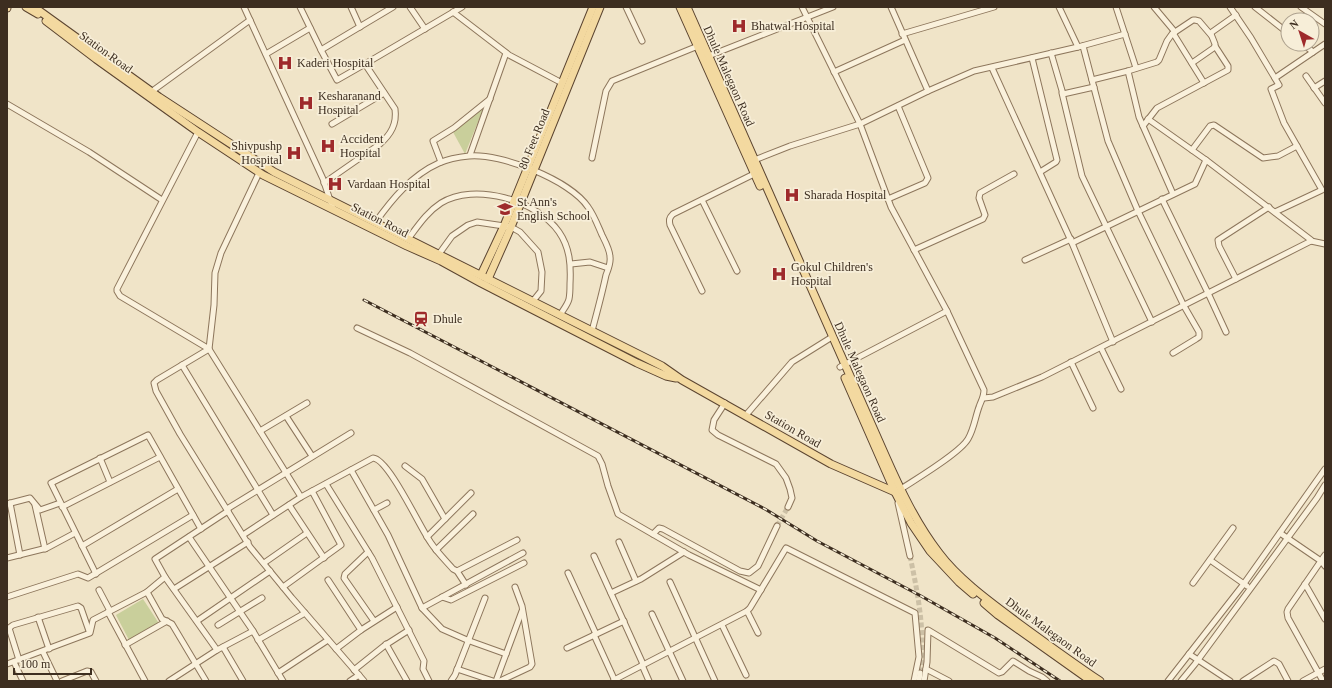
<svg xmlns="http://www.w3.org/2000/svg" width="1332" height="688" viewBox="0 0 1332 688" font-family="'Times New Roman',serif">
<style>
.green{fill:#c9cf9b}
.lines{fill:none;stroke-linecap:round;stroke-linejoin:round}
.minor-tunnel{stroke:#ccc0a6;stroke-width:5;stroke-dasharray:5 2.5;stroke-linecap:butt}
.minor-casing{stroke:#8d765c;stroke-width:7}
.major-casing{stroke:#5b4430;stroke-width:9}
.minor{stroke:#faf1dc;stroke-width:5}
.major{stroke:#f3d9a0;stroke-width:7}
.rail-casing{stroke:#3d2e20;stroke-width:3}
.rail{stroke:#f7eed8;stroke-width:1.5;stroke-dasharray:4.5;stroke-linecap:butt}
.labels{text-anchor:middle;stroke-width:3.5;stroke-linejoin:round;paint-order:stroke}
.poi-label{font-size:12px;fill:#3d2e20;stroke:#f7eed8;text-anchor:start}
.street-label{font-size:12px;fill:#3d2e20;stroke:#f7eed8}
</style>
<rect width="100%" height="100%" fill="#f0e4c8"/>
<g class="green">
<polygon points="484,107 465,154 453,132"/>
<polygon points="143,599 160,625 130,642 116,615"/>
</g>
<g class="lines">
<g class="minor-tunnel">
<polyline points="777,526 788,507"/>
<path d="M910,556C918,594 926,635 920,673"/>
</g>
<g class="minor-casing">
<g id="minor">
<polyline points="244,7 323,179 333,209"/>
<polyline points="300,7 321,50 337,80 365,64 462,7"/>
<polyline points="351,7 360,27"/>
<polyline points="410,7 425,29"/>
<polyline points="626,7 642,41"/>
<path d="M802,7L860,124L891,207L947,311L984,390C984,397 981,401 979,407C975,418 974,429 968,439C960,453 916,479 901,489"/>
<polyline points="1059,7 1078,47"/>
<polyline points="1116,7 1136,68"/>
<polyline points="1154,7 1175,32"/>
<polyline points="1230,7 1251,38 1279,85 1271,89 1284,123 1322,190 1275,212"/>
<polyline points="1255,7 1288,33"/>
<polyline points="1301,7 1325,24"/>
<polyline points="453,12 509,55 562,83"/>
<polyline points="1173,33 1204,83"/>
<polyline points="902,34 994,7"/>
<polyline points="1303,44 1313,52"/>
<polyline points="1083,46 1108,141 1138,211 1184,306 1199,332 1199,337 1196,339 1173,353"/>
<polyline points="321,50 393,7"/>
<polyline points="1051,53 1063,94 1094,87"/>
<polyline points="266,54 310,28"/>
<polyline points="706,57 833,7"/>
<polyline points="1032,58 1057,160 1056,162 1040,172"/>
<polyline points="1192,63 1215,47 1215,44 1211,34 1212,32 1236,15"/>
<polyline points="992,68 1072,243 1195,184 1206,160 1148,119"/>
<polyline points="1128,71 1139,117 1173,194"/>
<polyline points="834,72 905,40"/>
<polyline points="1306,76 1325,103"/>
<polyline points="1275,78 1325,44"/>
<polyline points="1092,80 1128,71 1157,62 1159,60 1167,41 1172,34 1193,20 1195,20 1199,21 1211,35"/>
<polyline points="1314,88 1325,81"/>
<polyline points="928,91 974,71 1078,47 1125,34"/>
<polyline points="151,92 250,20"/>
<polyline points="1062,93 1082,176 1152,322"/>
<polyline points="7,104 89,152 162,200"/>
<polyline points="332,124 384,93"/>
<polyline points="1143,126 1157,108 1228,70 1228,66 1215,46"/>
<polyline points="198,132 117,289 117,291 120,296 209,349 157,380 154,383 156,391 180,434 250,547 292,598 364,681"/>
<polyline points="1192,150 1210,126 1214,125 1263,158 1278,156 1297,146"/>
<polyline points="470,155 506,53"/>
<polyline points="592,158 606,91 612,81 698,46"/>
<polyline points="752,161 790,146 860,124 928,91 891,7"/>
<polyline points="441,162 433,141 454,128 490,99"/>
<polyline points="259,173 221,253 215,273 214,305 209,349 301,497"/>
<path d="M324,183L380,144C391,134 397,124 395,109L365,64"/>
<polyline points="888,199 925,183 928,178 898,106"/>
<polyline points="1162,199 1208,293 1226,332"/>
<polyline points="702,200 737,271"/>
<path d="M375,223C392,199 412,175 439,163C448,159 459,157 469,156C501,153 570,180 588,207C594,215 598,226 602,235C605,241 610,250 610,257C611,263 608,270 606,275C602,294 597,312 592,331"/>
<path d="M408,239C418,226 427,212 441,203C474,182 537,200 559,232C570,248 571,265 570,284C570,289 570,294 569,299C568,304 563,310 560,315"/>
<polyline points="1311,241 1325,244"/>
<polyline points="1072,243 1113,342"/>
<polyline points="914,250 983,219 985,215 979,198 980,193 1014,174"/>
<polyline points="439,254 452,236 468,225 477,222 511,227 520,232 538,252 542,272 541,291 533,301"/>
<polyline points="1025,260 1071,239"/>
<polyline points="571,264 590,262 608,268"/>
<polyline points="1236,279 1219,246 1218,240 1269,207"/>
<path d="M702,291L670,225C669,220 669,218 673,214L756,173"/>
<polyline points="357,328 410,353 598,456 602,464 608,486 618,514 689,555 761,590"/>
<polyline points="1101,348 1121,389"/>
<polyline points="1071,362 1093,408"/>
<polyline points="182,365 273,515"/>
<polyline points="840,367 947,311"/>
<polyline points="984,398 993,397 1042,377 1311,241 1311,240 1206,160"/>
<polyline points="725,403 714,420 712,430 718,435 776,464 786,478 790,489 792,498 788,507"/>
<polyline points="746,415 792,362 832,337"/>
<polyline points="286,416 312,456"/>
<polyline points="260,431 307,403"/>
<polyline points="100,458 110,482"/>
<polyline points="405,466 422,479 445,519"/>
<polyline points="351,470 388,535 422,608 442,629 467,640 506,654"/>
<polyline points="326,484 372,558 424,661 423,669 429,681"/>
<polyline points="10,503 20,555"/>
<polyline points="898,503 910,556"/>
<polyline points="7,504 30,498 40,510 60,503"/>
<polyline points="35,505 45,549"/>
<polyline points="289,505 324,558"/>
<polyline points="62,507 160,457"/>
<polyline points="227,509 351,433"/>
<polyline points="374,510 387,503"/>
<polyline points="1280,533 1321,561 1325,566"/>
<polyline points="653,534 659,528 663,529 740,571 749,573 758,566 777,526"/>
<path d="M243,535L301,497L373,458C389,459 420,528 431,543C437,552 445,560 453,569L457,571L466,585"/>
<polyline points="189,537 253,631 283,681"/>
<polyline points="427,537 471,493"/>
<polyline points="619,542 636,581"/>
<polyline points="82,546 178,489"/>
<polyline points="436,550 473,514"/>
<polyline points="368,552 345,574 344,578 374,621"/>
<polyline points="594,556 643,664"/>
<polyline points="7,558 47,548 75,533"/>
<polyline points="1210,560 1247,586"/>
<polyline points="264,563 307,533"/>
<polyline points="457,571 517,540"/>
<polyline points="568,573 596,634"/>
<polyline points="96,574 51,483 148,435 201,529"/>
<polyline points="165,577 217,650"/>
<polyline points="328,580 361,630"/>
<polyline points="670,582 715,681"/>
<polyline points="1193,583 1233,528"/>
<polyline points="1305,584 1325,619"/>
<polyline points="283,587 341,545 312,491"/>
<polyline points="174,589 248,542"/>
<polyline points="99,590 110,611"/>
<polyline points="147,592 165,577 155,559 228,511"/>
<polyline points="611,593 641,579 684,552"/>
<polyline points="7,597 78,574 88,578 193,515"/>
<polyline points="442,597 451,600 524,563"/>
<polyline points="422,608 523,553"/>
<polyline points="747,611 758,633"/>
<polyline points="108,612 145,681"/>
<polyline points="652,614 683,681"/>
<polyline points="38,617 49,649"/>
<polyline points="197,621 270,571"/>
<polyline points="218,625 262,598"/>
<polyline points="722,625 746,675"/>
<polyline points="594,635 615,681"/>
<polyline points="258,640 305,613"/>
<polyline points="386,644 407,681"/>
<polyline points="125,645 167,621"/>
<polyline points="223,647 243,681"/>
<polyline points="567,648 624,621"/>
<polyline points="336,649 361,630 397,607"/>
<polyline points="43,652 57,681"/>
<polyline points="1189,654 1230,681"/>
<polyline points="19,660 9,628 13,625 78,606 81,608 89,631"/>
<polyline points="14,662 23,681"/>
<polyline points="7,664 90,633 93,620 147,592 162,619 172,624 206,681"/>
<polyline points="642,665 649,681"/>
<polyline points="457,669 493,681"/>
<polyline points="926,669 949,681"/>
<polyline points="354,670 384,646 409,630"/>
<polyline points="278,673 328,640"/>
<polyline points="614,680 747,611 750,608 786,548 915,613 919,657 914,681"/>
<polyline points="62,681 87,671 91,672 96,681"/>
<polyline points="169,681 217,650 253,631"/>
<polyline points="350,681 359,675"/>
<polyline points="451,681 455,675 485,598"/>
<polyline points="496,681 522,611"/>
<polyline points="500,681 530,667 532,664 522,606 515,587"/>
<polyline points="919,681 920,673"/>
<polyline points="924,681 927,662 928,630 999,673 1002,672 1013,661 1029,671 1042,677 1047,681"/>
<polyline points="1168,681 1243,585 1325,469"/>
<polyline points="1181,681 1195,664 1317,498 1325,485"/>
<polyline points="1243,681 1274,661 1279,664 1288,681"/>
<polyline points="1303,681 1325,669"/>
<polyline points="1323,681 1288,618 1287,612 1288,609 1325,555"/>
</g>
</g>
<g class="major-casing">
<g id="major">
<polyline points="26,7 38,14"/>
<polyline points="34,7 159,97 274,172 662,366 682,380 831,464 895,492"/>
<polyline points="680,7 760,186"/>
<path d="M687,7L885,455C900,489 916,523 939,553C959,580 993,604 1021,625C1047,644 1073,663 1100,681"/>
<polyline points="7,8 7,7"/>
<polyline points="46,21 96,59 198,132 263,175 407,246 441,261 481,283 637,363 666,376 676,378"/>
<polyline points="481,275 504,226 593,7"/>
<polyline points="488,279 511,227 600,7"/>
<polyline points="845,378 895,492 911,523 930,551 959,582 973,594"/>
<polyline points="984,603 998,615 1091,681"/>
</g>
</g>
<use href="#minor" class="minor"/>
<use href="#major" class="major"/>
<g class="rail-casing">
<polyline id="rail" points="364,300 765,509 817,541 921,596 995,638 1060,681"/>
</g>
<use href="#rail" class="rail"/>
</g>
<defs>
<g id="hospital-bare" transform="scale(1.2)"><path d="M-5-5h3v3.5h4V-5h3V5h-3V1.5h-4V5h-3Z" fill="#9e2a2b" stroke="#f7eed8" stroke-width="2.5" paint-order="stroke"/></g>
<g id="school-bare" transform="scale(1.2)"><path d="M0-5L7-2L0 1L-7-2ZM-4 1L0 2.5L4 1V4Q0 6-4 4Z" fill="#9e2a2b" stroke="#f7eed8" stroke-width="2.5" paint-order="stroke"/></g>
<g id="station-bare" transform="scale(1.2)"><path d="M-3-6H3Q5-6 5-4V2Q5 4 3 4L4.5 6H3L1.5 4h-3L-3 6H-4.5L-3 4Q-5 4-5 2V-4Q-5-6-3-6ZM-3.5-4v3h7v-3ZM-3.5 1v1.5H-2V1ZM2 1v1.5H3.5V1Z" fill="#9e2a2b" stroke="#f7eed8" stroke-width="2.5" paint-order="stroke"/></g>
</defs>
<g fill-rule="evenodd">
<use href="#hospital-bare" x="739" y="26"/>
<use href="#hospital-bare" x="285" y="63"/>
<use href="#hospital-bare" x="306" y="103"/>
<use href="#hospital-bare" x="328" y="146"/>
<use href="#hospital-bare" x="294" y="153"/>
<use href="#hospital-bare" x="335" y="184"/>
<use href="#hospital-bare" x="792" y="195"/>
<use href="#school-bare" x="505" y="209"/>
<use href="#hospital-bare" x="779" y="274"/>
<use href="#station-bare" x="421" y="319"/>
</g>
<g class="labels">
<g class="poi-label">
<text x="751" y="30">Bhatwal Hospital</text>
<text x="297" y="67">Kaderi Hospital</text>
<text x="318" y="100">Kesharanand<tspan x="318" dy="14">Hospital</tspan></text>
<text x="340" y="143">Accident<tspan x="340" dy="14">Hospital</tspan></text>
<text x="282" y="150" text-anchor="end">Shivpushp<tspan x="282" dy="14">Hospital</tspan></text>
<text x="347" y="188">Vardaan Hospital</text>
<text x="804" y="199">Sharada Hospital</text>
<text x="517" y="206">St Ann's<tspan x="517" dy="14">English School</tspan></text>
<text x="791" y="271">Gokul Children's<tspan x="791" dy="14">Hospital</tspan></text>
<text x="433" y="323">Dhule</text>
</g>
<g class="street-label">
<text transform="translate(106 52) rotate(36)" y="4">Station Road</text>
<text transform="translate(729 76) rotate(66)" y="4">Dhule Malegaon Road</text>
<text transform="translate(534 139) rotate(-68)" y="4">80 Feet Road</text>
<text transform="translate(380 220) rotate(27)" y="4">Station Road</text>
<text transform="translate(860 372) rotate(66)" y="4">Dhule Malegaon Road</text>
<text transform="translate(793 429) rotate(30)" y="4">Station Road</text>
<text transform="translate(1051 632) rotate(36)" y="4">Dhule Malegaon Road</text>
</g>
</g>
<rect width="1332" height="688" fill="none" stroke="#3d2e20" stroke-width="16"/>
<g transform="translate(1300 32) rotate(321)"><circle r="19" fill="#f7eed8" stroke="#ada18e"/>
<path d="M0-3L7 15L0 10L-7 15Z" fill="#9e2a2b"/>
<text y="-6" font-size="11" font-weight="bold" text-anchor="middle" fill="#3d2e20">N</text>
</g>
<path d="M14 668v6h77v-6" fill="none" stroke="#3d2e20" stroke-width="2"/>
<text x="20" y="668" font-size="12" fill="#3d2e20" stroke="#f7eed8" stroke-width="3" paint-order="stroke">100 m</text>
</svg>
